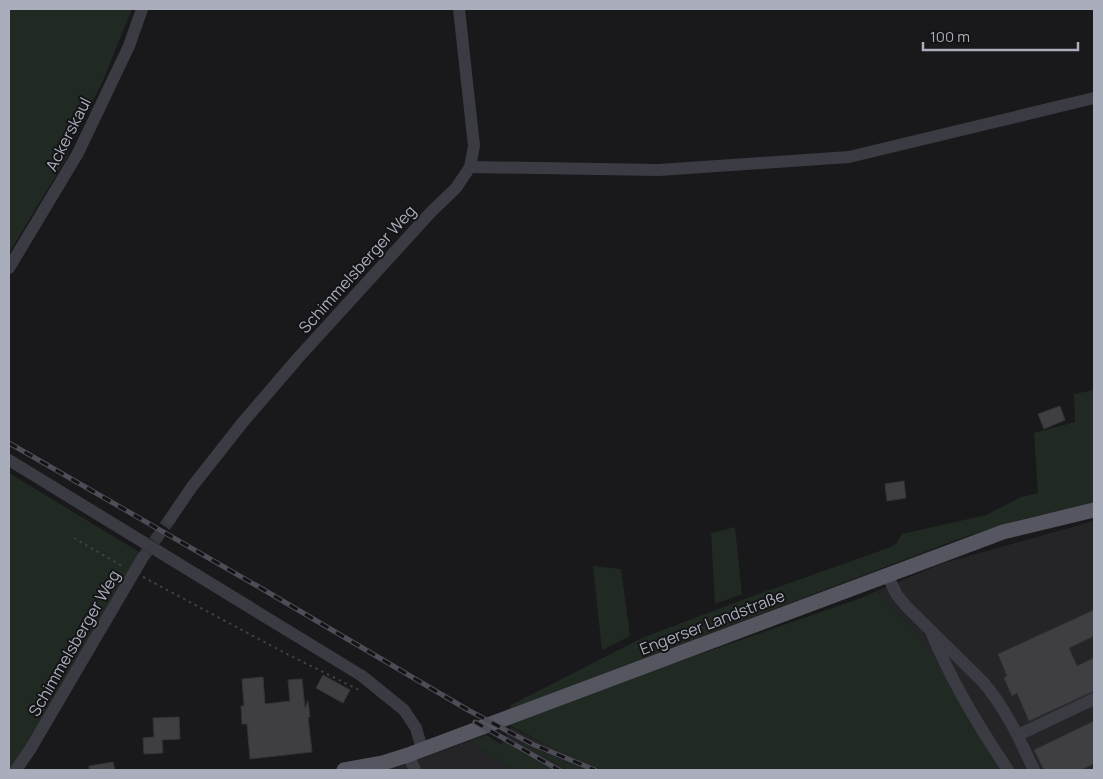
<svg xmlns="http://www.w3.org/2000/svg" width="1103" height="779" viewBox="0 0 1103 779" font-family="Manrope,sans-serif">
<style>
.built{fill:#252528}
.green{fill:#202a23}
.building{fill:#3e3e43;stroke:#333338}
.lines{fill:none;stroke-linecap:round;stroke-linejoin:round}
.minor-tunnel{stroke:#36373b;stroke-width:12;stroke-dasharray:12 6;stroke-linecap:butt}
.path{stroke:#3f4048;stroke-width:2;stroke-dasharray:2.5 4;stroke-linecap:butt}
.minor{stroke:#3b3b43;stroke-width:12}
.major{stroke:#555660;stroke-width:15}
.rail-casing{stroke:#4c4d56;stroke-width:5}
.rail{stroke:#141416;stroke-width:3;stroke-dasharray:9;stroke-linecap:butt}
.labels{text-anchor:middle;stroke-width:4;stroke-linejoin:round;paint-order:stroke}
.street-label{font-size:16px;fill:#aaadbc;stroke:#141416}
</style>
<rect width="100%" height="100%" fill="#19191b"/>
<g class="built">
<polygon points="1094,521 1094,770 1004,770 897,613 877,591 940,564"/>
<polygon points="511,727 524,734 604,770 585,770 523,743 522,744 568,770 552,770 503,741"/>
<polygon points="469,741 513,770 386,770 395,768"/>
</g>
<g class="green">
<polygon points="9,9 132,9 102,83 75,134 67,157 9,253"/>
<polygon points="1094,390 1094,503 1027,518 967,536 510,709 511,705 642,638 753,596 891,547 896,544 902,534 986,515 1021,497 1038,493 1034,433 1075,422 1074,394"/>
<polygon points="9,473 139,552 26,747 9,770"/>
<polygon points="735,527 742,594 715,604 711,533"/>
<polygon points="593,566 621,569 630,636 602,650"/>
<polygon points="877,591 920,637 1004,770 604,770 559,751 509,725 666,666 861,598"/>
<polygon points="486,735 501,744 503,741 552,770 513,770 469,741"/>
<polygon points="523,743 585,770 568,770 522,745"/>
</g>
<g class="building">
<polygon points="1060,406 1065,420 1044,429 1038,414"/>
<polygon points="904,481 906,498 887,501 885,484"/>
<polygon points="1094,610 1094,636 1069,648 1077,666 1094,658 1094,691 1029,721 1017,693 1012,696 1004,678 1007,676 998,654"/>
<polygon points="323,675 350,690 343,703 316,688"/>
<polygon points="263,677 265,704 290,701 288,680 302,679 305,708 308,701 310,717 308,717 312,752 250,759 247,724 242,724 241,706 244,706 242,679"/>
<polygon points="179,717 180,739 162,740 163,753 144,754 143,738 154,737 153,718"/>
<polygon points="1094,721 1094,764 1080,770 1044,770 1034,750"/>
<polygon points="113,762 115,770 89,770 89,766"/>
</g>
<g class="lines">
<polyline class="minor-tunnel" points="144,556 170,519"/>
<g class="path">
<polyline points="74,538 124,567"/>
<polyline points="143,577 285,653 361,691"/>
</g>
<g class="minor">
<polyline points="470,167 659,170 849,157 1094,98"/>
<polyline points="9,268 78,153 129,46 142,9"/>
<polyline points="9,460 362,676 404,710 416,728 422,749"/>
<polyline points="170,519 191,488 243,422 298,358 431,212 456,188 470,167 474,146 459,9"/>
<path d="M887,575L897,595L906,606L983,682C1006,709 1019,738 1034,770"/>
<path d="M932,634C952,683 979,727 1008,770"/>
<polyline points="1018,735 1094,699"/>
<polyline points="408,755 415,770"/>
<polyline points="16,770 31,748 143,557"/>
</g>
<polyline class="major" points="344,770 383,763 408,755 1003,532 1094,510"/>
<g class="rail-casing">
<g id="rail">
<polyline points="9,443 259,587 468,710 532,744 595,770"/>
<polyline points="475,722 559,770"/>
</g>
</g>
<use href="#rail" class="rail"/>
</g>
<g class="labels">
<g class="street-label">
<text transform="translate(68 134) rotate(-63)" y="6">Ackerskaul</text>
<text transform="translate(357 269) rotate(-48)" y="6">Schimmelsberger Weg</text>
<text transform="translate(712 622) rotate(-21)" y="6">Engerser Landstraße</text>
<text transform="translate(74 643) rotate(-60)" y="6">Schimmelsberger Weg</text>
</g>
</g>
<rect width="1103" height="779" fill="none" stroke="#aaadbc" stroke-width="20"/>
<path d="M923 42v8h155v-8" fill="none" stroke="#aaadbc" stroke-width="2.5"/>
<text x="930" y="42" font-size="15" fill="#aaadbc" stroke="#141416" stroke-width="4" paint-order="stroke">100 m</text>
</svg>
